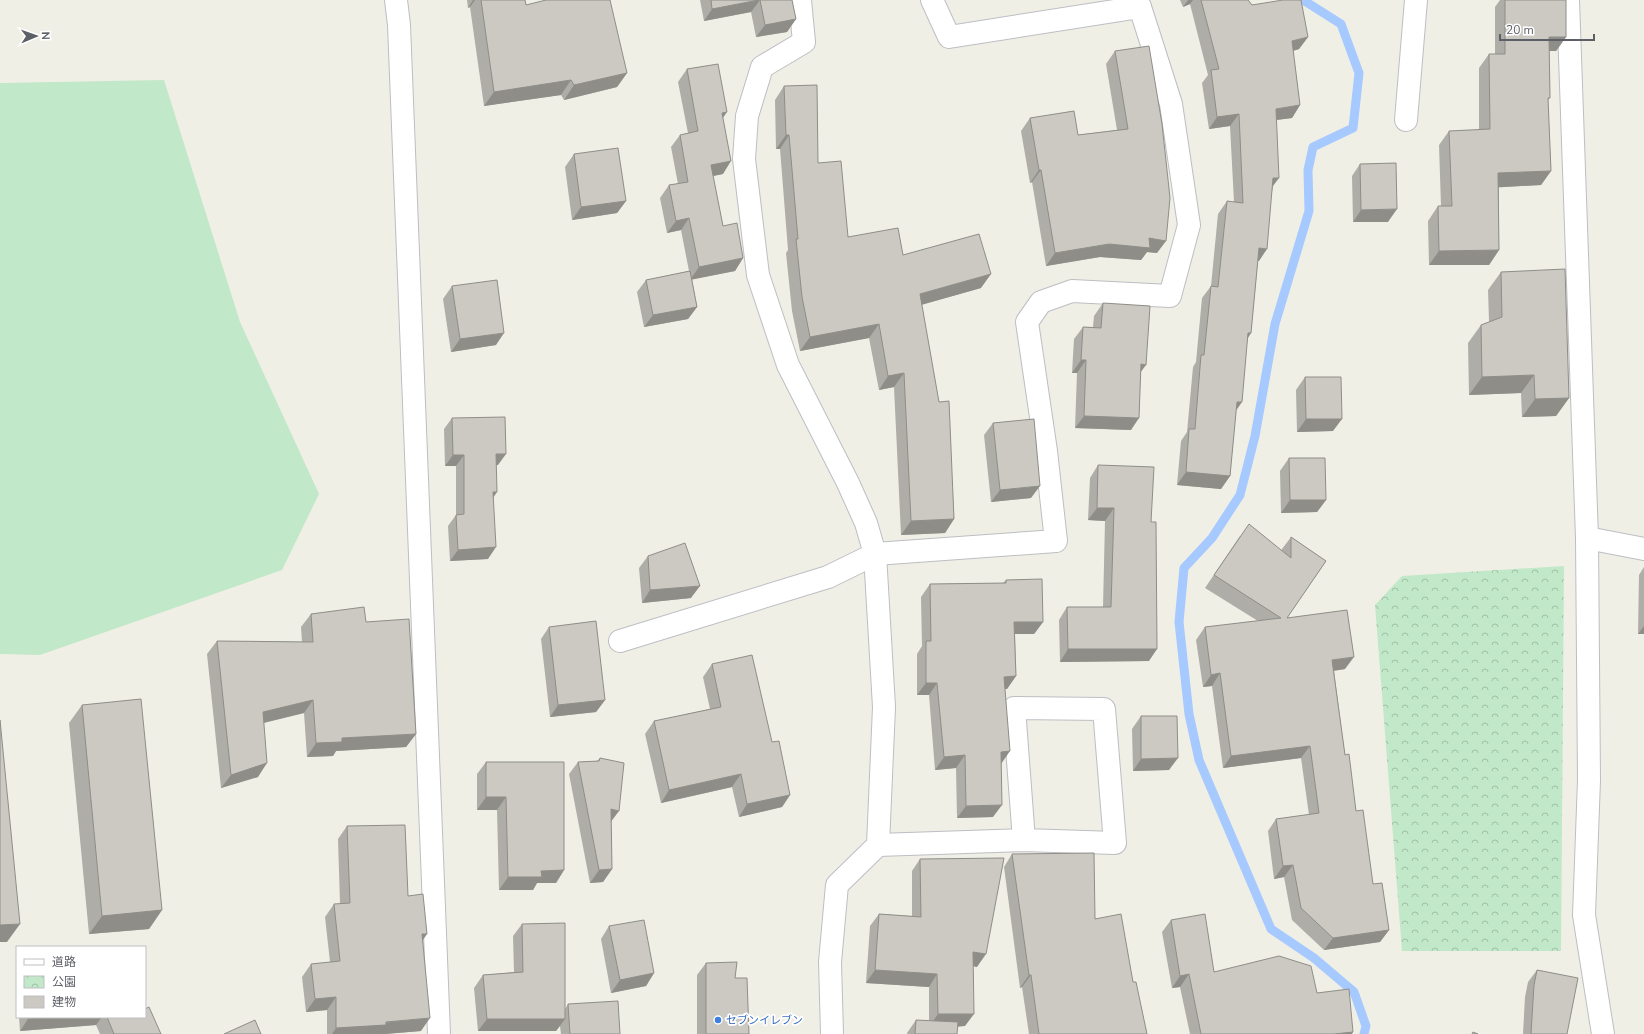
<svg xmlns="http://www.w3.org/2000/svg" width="1644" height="1034" viewBox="0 0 1644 1034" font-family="'Nunito Sans','Noto Sans JP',sans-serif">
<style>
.green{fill:#c1e8c8}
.park{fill:url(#park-crowns)}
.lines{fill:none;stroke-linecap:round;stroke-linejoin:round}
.stream{stroke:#a6c9ff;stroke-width:9}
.minor-casing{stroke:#bdbec4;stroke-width:24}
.minor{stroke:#fff;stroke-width:22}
.wall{fill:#afada7}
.shaded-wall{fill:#8e8d88}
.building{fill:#cbc9c2;stroke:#8e8d88}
.shop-dot{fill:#3f7fe0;stroke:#fff;stroke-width:1.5}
.labels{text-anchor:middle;stroke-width:3.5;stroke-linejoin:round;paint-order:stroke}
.shop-label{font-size:11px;fill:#366cbe;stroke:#fff;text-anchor:start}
</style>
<defs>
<pattern id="park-crowns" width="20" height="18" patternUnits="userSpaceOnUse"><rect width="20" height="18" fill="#c1e8c8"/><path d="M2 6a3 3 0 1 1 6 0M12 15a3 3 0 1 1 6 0" fill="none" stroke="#a0bfa6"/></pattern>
</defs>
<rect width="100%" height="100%" fill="#f0efe5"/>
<polygon class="green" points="164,80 240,322 319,494 282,570 40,655 0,654 0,83"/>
<polygon class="park" points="1564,566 1561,951 1402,951 1375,605 1402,576"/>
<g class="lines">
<polyline class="stream" points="1303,0 1341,24 1359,73 1353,128 1313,147 1308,170 1309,211 1275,324 1255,436 1240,495 1212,538 1184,568 1179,622 1189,714 1199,760 1271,929 1314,958 1354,992 1366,1026 1364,1034"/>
<g class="minor-casing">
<g id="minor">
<polyline points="396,0 399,25 439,1034"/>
<polyline points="932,0 949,37 1140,7"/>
<polyline points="1568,0 1587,538 1589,780 1584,915 1603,1034"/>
<polyline points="1406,120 1416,0"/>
<polyline points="1587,538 1644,549"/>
<polyline points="620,641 828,577 875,554 866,523 848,483 788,365 758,275 744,159 747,116 762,67 804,42 800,0"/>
<polyline points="878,845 1024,840 1115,843 1104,709 1014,708 1024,840"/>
<polyline points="832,1034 830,962 837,885 878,845 884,707 875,554 1056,541 1046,451 1027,322 1041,302 1072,291 1170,296 1189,225 1171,104 1140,7 1135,0"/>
</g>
</g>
<use href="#minor" class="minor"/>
</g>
<g class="wall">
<polygon points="467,0 525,0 526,5 627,73 617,87 564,100 561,95 484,106 470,7 468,8"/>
<polygon points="700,0 792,0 796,19 787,32 756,37 751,12 704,21"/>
<polygon points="1180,0 1248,0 1252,5 1308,37 1299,49 1293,51 1300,105 1292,118 1276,120 1273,187 1259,261 1258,261 1251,333 1248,338 1236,410 1230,476 1221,489 1177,485 1181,441 1187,432 1193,367 1196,362 1202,298 1211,286 1218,214 1227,201 1234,202 1230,126 1209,129 1202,83 1208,75 1190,4 1183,7"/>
<polygon points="1500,0 1566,0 1566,37 1556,51 1549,51 1550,98 1548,100 1551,171 1541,185 1499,187 1499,250 1489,265 1429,265 1428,221 1438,206 1441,206 1439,145 1449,131 1479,130 1479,68 1489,54 1495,54 1495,7"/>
<polygon points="1115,51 1157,253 1147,252 1141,260 1100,257 1046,266 1032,182 1030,183 1021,131 1030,118 1078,135 1117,130 1106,64"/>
<polygon points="687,69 723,118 723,174 713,176 723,226 743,258 735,271 692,279 697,307 688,319 644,327 637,292 646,280 689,271 681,230 667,233 660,198 669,185 678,184 671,147 680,135 688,133 678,82"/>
<polygon points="784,86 848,237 903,255 981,288 921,305 954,519 945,533 901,535 894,387 879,390 869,338 800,351 792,311 786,253 788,250 780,149 776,149 775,100"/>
<polygon points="574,154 626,201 617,213 572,220 565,167"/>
<polygon points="1360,164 1388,222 1353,222 1352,176"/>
<polygon points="1501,272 1569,398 1556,416 1522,417 1521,393 1469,395 1468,343 1481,325 1489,322 1488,290"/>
<polygon points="452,286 496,345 451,352 443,299"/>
<polygon points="1103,303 1141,372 1131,430 1075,428 1077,373 1072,373 1074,339 1083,327 1093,327 1094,316"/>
<polygon points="1305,377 1333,431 1297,432 1296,390"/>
<polygon points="452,418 498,465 496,465 488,559 450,561 448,526 456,515 456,466 445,466 444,429"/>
<polygon points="993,423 1031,498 991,502 984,435"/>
<polygon points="1289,458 1326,500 1317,512 1281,513 1280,471"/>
<polygon points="1098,465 1151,522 1149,661 1060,662 1059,620 1067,607 1103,607 1105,521 1088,520 1090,478"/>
<polygon points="1240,536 1282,550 1282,549 1291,537 1326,561 1287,618 1345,669 1334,671 1345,755 1356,811 1373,884 1389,930 1380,942 1324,950 1292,920 1284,877 1274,879 1268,831 1276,819 1309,815 1301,758 1223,768 1212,686 1203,687 1196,640 1205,627 1258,621 1205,588"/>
<polygon points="648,556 691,598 642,603 639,568"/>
<polygon points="1644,567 1644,634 1638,634 1639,575"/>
<polygon points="1006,580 1043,622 1034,634 1015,634 1016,676 1007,689 1005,689 1001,763 993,817 957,818 956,768 935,770 929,695 917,695 917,654 922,646 921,597 930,584 1003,583"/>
<polygon points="311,614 366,622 416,734 406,747 336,751 333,756 307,757 304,713 264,723 258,777 221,788 207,654 217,641 302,642 301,627"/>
<polygon points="549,627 605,700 596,712 550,717 541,639"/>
<polygon points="712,664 772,742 790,795 782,807 739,817 732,787 661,803 645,734 654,721 710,709 703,677"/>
<polygon points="82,705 162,910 149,929 89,934 69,723"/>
<polygon points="1141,716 1169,770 1133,771 1132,729"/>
<polygon points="600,758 611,822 612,869 603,882 590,883 569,774 578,762 597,761"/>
<polygon points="486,762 564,870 556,883 537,883 533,890 499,890 497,810 477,810 477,774"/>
<polygon points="347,826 408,896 423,940 421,1031 385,1034 327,1034 327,1010 306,1012 302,977 311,964 330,962 325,917 334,904 340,904 338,839"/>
<polygon points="1012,854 1095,919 1133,982 1147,1034 1029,1034 1022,987 1020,988 1004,867"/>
<polygon points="920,859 977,967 973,966 965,1026 957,1027 957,1034 907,1034 907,1033 916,1020 929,1021 929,987 866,983 870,926 879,914 912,916 912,871"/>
<polygon points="1171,920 1214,972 1317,993 1352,1034 1190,1034 1180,987 1172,988 1162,932"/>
<polygon points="522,924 565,1009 568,1004 620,1034 561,1034 560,1026 556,1031 478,1031 474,988 483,975 514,972 513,936"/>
<polygon points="609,926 654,973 646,986 611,993 601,939"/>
<polygon points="706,963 735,978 749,1034 697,1034 697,975"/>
<polygon points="1537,970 1567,1034 1523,1034 1525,997 1528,982"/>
<polygon points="19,1017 145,1017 161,1034 100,1034 96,1025 20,1031"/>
</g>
<g class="shaded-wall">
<polygon points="473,0 475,0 470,7 468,8"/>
<polygon points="760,0 751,12 704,21 712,9"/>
<polygon points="1188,0 1193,0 1190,4 1183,7"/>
<polygon points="796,19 787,32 756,37 765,25"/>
<polygon points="1308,37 1299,49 1283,54 1292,41"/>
<polygon points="1549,37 1566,37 1556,51 1539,51"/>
<polygon points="627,73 617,87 564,100 574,85"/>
<polygon points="571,80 561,95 484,106 494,92"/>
<polygon points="1300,105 1292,118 1267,121 1276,109"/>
<polygon points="727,112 718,125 722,113"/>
<polygon points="1239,114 1230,126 1209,129 1217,117"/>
<polygon points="786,135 789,135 780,149 776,149"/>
<polygon points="731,161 723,174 703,178 711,165"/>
<polygon points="1039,170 1041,170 1032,182 1030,183"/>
<polygon points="1551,171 1541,185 1488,188 1498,173"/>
<polygon points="1273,178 1279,178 1270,190"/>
<polygon points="626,201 617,213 572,220 581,207"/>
<polygon points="1397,209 1388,222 1353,222 1361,210"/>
<polygon points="689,218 681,230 667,233 676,221"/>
<polygon points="1149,238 1166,241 1157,253 1147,252 1141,260 1100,257 1046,266 1055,253"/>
<polygon points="1259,248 1267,249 1259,261 1251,261"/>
<polygon points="1499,250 1489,265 1429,265 1439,251"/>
<polygon points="743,258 735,271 690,280 699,267"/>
<polygon points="991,274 981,288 910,308 920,294"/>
<polygon points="697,307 688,319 644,327 653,315"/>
<polygon points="879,324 869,338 800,351 810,337"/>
<polygon points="504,333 496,345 451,352 460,339"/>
<polygon points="1248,333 1251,333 1242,346"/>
<polygon points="1081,360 1086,360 1077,373 1072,373"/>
<polygon points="1141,364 1146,365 1137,377"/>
<polygon points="904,373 894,387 879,390 888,376"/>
<polygon points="1534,375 1521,393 1469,395 1482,377"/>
<polygon points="1569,398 1556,416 1522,417 1535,399"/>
<polygon points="1237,402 1242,402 1233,415"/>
<polygon points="1084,416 1139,418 1131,430 1075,428"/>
<polygon points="1306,419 1342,419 1333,431 1297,432"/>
<polygon points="496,454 506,454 498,465 488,466"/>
<polygon points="453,455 464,455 456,466 445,466"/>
<polygon points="1186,472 1230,476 1221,489 1177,485"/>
<polygon points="1040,486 1031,498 991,502 1000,490"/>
<polygon points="493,492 497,492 489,504"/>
<polygon points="1290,500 1326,500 1317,512 1281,513"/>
<polygon points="1097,508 1114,508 1105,521 1088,520"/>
<polygon points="954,519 945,533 901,535 911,521"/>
<polygon points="496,547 488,559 450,561 458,550"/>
<polygon points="700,586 691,598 642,603 650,590"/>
<polygon points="1014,622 1043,622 1034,634 1006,634"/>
<polygon points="1644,626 1644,634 1638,634"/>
<polygon points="1068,649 1157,649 1149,661 1060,662"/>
<polygon points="1354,657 1345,669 1324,672 1332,660"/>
<polygon points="1220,673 1212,686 1203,687 1211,675"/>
<polygon points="1016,676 1007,689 995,689 1004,677"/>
<polygon points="926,683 937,683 929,695 917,695"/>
<polygon points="313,700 304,713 254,725 263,712"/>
<polygon points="605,700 596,712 550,717 558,705"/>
<polygon points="416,734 406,747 336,751 333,756 307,757 316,743 342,738"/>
<polygon points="1310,746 1301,758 1223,768 1231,756"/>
<polygon points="1010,751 1001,764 1001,752"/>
<polygon points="965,755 956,768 935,770 944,757"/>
<polygon points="1178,758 1169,770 1133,771 1141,759"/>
<polygon points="267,763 258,777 221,788 231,775"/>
<polygon points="741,774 732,787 661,803 669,790"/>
<polygon points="790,795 782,807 739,817 747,804"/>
<polygon points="486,797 506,797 497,810 477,810"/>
<polygon points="1002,805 993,817 957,818 966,806"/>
<polygon points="611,809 619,811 610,823"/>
<polygon points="1293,865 1284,877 1274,879 1283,866"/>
<polygon points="612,869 603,882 590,883 599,870"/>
<polygon points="564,870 556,883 537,883 533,890 499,890 508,877 541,871"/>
<polygon points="162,910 149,929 89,934 102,916"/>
<polygon points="20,924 7,942 0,942 0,925"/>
<polygon points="1389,930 1380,942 1324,950 1333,938"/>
<polygon points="422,934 427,934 419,946"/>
<polygon points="973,952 986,954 977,967 964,964"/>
<polygon points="875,970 937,974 929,987 866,983"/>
<polygon points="654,973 646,986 611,993 620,980"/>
<polygon points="1189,974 1180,987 1172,988 1180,976"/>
<polygon points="1029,975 1031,975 1022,987 1020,988"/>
<polygon points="336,997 327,1010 306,1012 315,999"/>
<polygon points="938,1014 974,1014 965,1026 929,1027"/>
<polygon points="50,1017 102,1017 96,1025 20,1031 28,1019"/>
<polygon points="430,1018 421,1031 385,1034 332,1034 336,1028"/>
<polygon points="487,1019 565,1019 556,1031 478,1031"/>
<polygon points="1353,1032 1352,1034 1334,1034"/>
</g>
<g class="building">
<polygon points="481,0 525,0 526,5 546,0 610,0 627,73 574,85 571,80 494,92"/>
<polygon points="711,0 759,0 712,9"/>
<polygon points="760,0 792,0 796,19 765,25"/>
<polygon points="1201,0 1248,0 1252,5 1283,0 1301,0 1308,37 1292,41 1300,105 1276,109 1279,178 1273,178 1267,249 1259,248 1251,333 1248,333 1242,402 1237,402 1230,476 1186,472 1189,429 1195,429 1201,355 1204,355 1211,286 1218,287 1227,201 1243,203 1239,114 1217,117 1211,70 1219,69"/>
<polygon points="1505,0 1566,0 1566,37 1549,37 1550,98 1548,98 1551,171 1498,173 1499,250 1439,251 1438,206 1452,206 1449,131 1490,129 1489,54 1505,54"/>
<polygon points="1149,46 1162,124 1170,198 1166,241 1149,238 1150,248 1109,244 1055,253 1041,170 1039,170 1030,118 1074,111 1078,135 1128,129 1115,51"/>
<polygon points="718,64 727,112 722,113 731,161 711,165 723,226 737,223 743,258 699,267 689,218 676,221 669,185 688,182 680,135 698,131 687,69"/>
<polygon points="817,85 818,163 841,161 848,237 898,228 903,255 979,234 991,274 920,294 939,402 949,401 954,519 911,521 904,373 888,376 879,324 810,337 802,297 796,239 798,239 789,135 786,135 784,86"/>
<polygon points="618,148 626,201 581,207 574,154"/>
<polygon points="1396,163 1397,209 1361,210 1360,164"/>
<polygon points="1565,269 1569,398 1535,399 1534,375 1482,377 1481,325 1502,317 1501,272"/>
<polygon points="690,271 697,307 653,315 646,280"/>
<polygon points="497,280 504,333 460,339 452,286"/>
<polygon points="1103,303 1150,306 1146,365 1141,364 1139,418 1084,416 1086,360 1081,360 1083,327 1101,328"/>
<polygon points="1305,377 1341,377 1342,419 1306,419"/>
<polygon points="505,417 506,454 496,454 497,492 493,492 496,547 458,550 456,515 464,514 464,455 453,455 452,418"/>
<polygon points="1034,419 1040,486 1000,490 993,423"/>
<polygon points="1289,458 1325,458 1326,500 1290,500"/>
<polygon points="1098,465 1154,467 1151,522 1156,522 1157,649 1068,649 1067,607 1111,607 1114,508 1097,508"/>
<polygon points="1249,524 1291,558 1291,537 1326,561 1287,618 1347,610 1354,657 1332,660 1345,755 1349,754 1356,811 1363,810 1373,884 1382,883 1389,930 1333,938 1301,908 1293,865 1283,866 1276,819 1319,813 1310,746 1231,756 1220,673 1211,675 1205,627 1281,618 1214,575"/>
<polygon points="685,543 700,586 650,590 648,556"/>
<polygon points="1042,579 1043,622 1014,622 1016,676 1004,677 1010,751 1001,752 1002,805 966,806 965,755 944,757 937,683 926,683 926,641 931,641 930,584 1006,583 1006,580"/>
<polygon points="364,607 366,622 409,619 416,734 342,738 342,742 316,743 313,700 263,712 267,763 231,775 217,641 313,642 311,614"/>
<polygon points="596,621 605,700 558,705 549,627"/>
<polygon points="752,655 772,742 779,741 790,795 747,804 741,774 669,790 654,721 721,707 712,664"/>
<polygon points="141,699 162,910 102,916 82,705"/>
<polygon points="1141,716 1177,716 1178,758 1141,759"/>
<polygon points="0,720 20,924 0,925"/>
<polygon points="600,758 624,763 619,811 611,809 612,869 599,870 578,762 599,761"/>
<polygon points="486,762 564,762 564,870 541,871 542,877 508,877 506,797 486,797"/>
<polygon points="405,825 408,896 423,894 427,934 422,934 430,1018 386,1022 386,1025 336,1028 336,997 315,999 311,964 340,961 334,904 350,903 347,826"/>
<polygon points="1094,853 1095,919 1121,914 1133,982 1136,982 1147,1034 1039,1034 1031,975 1029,975 1012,854"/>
<polygon points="1004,858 986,954 973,952 974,1014 938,1014 937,974 875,970 879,914 921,917 920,859"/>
<polygon points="1205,914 1214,972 1279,956 1311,966 1317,993 1349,989 1353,1032 1334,1034 1201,1034 1189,974 1180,976 1171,920"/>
<polygon points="644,920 654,973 620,980 609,926"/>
<polygon points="565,923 565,1019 487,1019 483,975 523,972 522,924"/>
<polygon points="737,962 735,978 747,978 749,1034 706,1034 706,963"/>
<polygon points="1537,970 1578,978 1567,1034 1531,1034 1534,985"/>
<polygon points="618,1001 620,1034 570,1034 568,1004"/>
<polygon points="149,1007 161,1034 114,1034 107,1017 145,1017 145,1009"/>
<polygon points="28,1017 50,1017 28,1019"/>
<polygon points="255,1020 261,1034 224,1034"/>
<polygon points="916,1020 958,1022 957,1034 915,1034"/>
<polygon points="1473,1032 1478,1034 1472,1034"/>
</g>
<circle class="shop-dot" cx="718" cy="1020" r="4"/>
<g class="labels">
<g class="shop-label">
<text x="726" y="1024">セブンイレブン</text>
</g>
</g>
<rect x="16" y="946" width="130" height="72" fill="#ffffff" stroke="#bebfc2"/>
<rect x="24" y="959" width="20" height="6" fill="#ffffff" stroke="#bebfc2"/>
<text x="52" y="966" font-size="12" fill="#5d5f66">道路</text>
<rect x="24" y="976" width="20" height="12" fill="url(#park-crowns)" stroke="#bebfc2"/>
<text x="52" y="986" font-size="12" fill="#5d5f66">公園</text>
<rect x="24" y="996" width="20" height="12" fill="#cbc9c2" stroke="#bebfc2"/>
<text x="52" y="1006" font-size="12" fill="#5d5f66">建物</text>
<g transform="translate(36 36) rotate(88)" stroke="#ffffff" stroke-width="3" paint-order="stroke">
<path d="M0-3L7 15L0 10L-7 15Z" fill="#5d5f66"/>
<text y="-6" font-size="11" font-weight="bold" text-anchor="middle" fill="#5d5f66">N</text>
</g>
<path d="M1500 34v6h94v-6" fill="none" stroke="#5d5f66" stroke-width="2"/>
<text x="1506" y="34" font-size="12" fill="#5d5f66" stroke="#ffffff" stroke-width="3" paint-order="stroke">20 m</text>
</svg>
